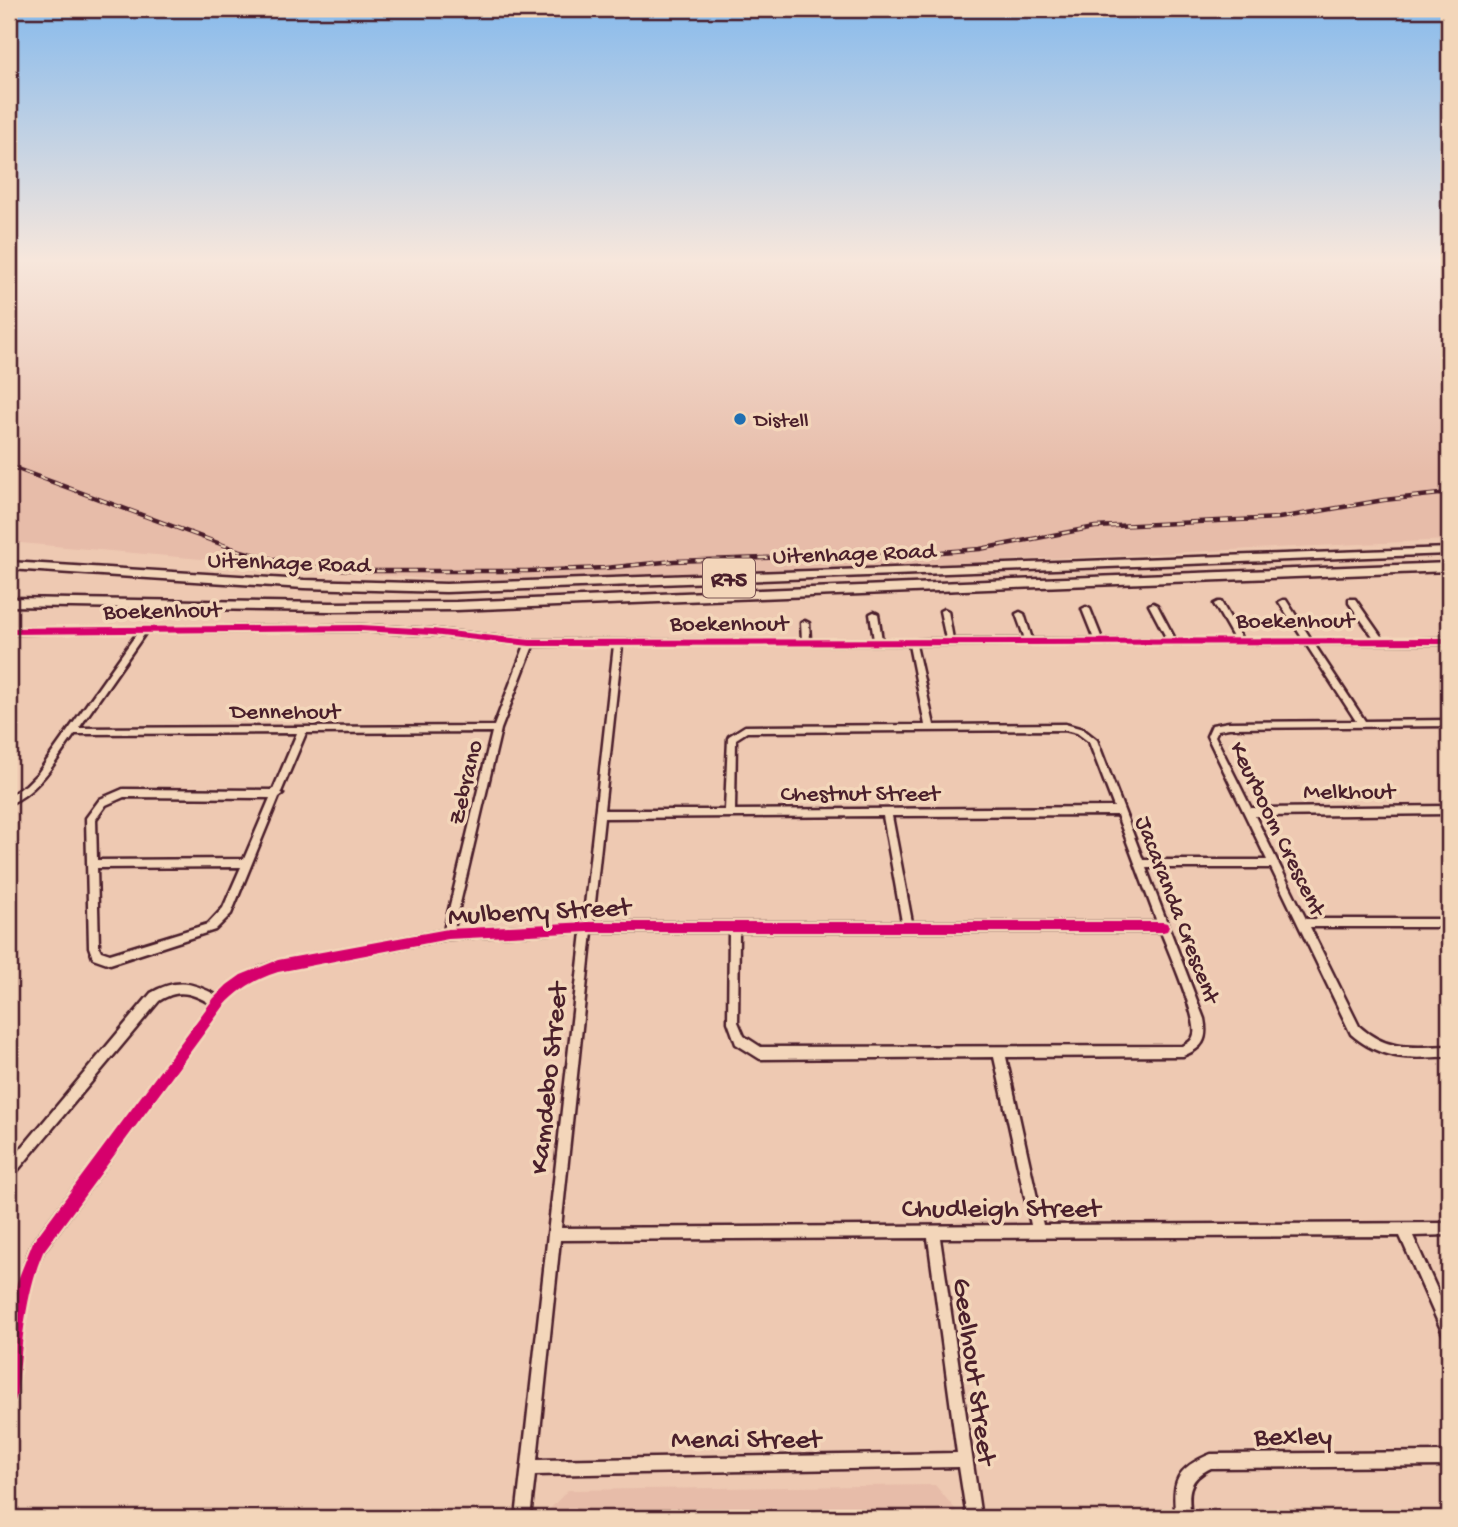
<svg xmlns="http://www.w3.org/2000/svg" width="1458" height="1527" viewBox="0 0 1458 1527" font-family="'Gochi Hand',sans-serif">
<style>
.built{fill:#e7bca9}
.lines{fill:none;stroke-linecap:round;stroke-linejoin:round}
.street-casing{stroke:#4a1f2b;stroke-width:5}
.primary-casing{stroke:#4a1f2b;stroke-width:5}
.street{fill:#f3d6ba;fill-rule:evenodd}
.primary{fill:#f3d6ba;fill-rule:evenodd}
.rail-casing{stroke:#4a1f2b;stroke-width:4.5}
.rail{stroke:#f3d6ba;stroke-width:2.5;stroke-dasharray:8;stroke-linecap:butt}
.cycleway-casing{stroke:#f3d6ba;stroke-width:5}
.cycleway{fill:#d6006c;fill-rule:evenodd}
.poi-dot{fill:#1f6fb2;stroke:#f3d6ba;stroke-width:2.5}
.labels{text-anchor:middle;stroke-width:7;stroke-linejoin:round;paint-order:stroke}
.far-poi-label{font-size:21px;fill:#4a1f2b;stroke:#f3d6ba;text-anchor:start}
.shield{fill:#f3d6ba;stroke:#7d5656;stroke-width:2}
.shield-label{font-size:23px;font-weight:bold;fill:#4a1f2b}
.street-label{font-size:24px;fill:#4a1f2b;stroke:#f3d6ba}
.near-street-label{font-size:28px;fill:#4a1f2b;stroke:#f3d6ba}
</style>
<rect width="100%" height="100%" fill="#eec9b2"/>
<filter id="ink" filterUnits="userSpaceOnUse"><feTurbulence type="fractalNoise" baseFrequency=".0143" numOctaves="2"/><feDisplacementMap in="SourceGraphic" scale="14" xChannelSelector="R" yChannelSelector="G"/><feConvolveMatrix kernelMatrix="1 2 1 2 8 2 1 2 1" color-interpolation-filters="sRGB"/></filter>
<g filter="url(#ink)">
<g class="built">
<polygon points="9,260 1449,260 1449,540 884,566 449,581 9,542"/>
<polygon points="935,1485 956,1510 957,1518 547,1518 548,1511 568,1490"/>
</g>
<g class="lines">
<g class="street-casing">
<g id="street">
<path d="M1349,599H1355L1383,639L1449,638V644H1314L1365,721L1449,720V726L1229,728L1218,730L1215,736L1251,808L1449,806V814L1255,816L1306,919H1449V927H1310L1359,1026C1388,1052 1412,1047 1449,1046V1056C1411,1059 1382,1061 1351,1034L1271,868H1146L1204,1019C1208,1040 1203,1048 1183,1056L1006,1057L1043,1225L1449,1223V1235L1413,1236L1449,1316V1338L1444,1336L1400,1236L940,1238L981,1518H967L959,1467L535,1475L530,1518H516L582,932L448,939L278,971C256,978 238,988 223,1006L43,1252C22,1297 21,1346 16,1395L14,1400L9,1402C9,1379 7,1355 9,1331C11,1300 21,1271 33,1242L211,1004C192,993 179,988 159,1001L13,1176L9,1178V1163L151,993C177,978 192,982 218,996C234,978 255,968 278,961L444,930L492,732L306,733L281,792L283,794L279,797L231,914L215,930L110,964L93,958L89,947L86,818L100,799L123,789L273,790L297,733L75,734C56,760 40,791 9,804V796L26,785L38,773L138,632L9,634V629L361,625L432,629L530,640H802L801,623L805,621L809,623L810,640H874L870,614L874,612L878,614L882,640L946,639L940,611L944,609L948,611L953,639H1025L1016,614L1020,612L1024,614L1032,639H1094L1082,609L1086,607L1090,609L1102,639H1167L1149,605L1153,603L1157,605L1175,639H1234L1214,604L1218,602H1221L1242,639H1303L1279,602L1283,600H1286L1311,639H1375L1349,603ZM361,631L432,635L525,645L494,726L79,728L146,632ZM1098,644H1306L1356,721L1229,722L1212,725L1207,736L1267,860H1143L1097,740L1083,729L1065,724L934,725L916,645ZM614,645L583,923L454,929L501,729L533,646ZM622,645H909L925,725L745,726L729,736L728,738L725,810H604ZM1065,730L1077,733L1089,742L1114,807L735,810L736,739L747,732ZM124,797L270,798L244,859L97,860L96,819L106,805ZM1117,815L1157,922H912L892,816ZM883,816L902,922H593L604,818ZM241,867L223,908L208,924L110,954L101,951L99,947L97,868ZM592,932H729L728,1022L736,1044L760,1059L994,1057L1031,1225L561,1228ZM739,932H1161C1168,950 1198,1019 1194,1034C1193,1040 1188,1043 1183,1046L761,1047L744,1036L738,1022ZM928,1238L957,1453L537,1460L560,1240Z"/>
<path d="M1449,1452V1466L1211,1468C1186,1480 1188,1494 1191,1518H1176C1171,1481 1176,1468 1211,1454Z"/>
</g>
</g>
<g class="primary-casing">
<g id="primary">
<polygon points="1449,548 1449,554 446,592 304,588 9,569 9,562 304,580 446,584"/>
<polygon points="1449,563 1449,571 456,610 331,611 9,606 9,598 331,603 456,602"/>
</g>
</g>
<use href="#street" class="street"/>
<use href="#primary" class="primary"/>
<g class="rail-casing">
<polyline id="rail" points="9,466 237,550 287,563 325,568 371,571 528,571 605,568 674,561 941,552 980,549 1095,527 1279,518 1384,500 1449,493"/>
</g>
<use href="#rail" class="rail"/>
<g class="cycleway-casing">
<g id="cycleway">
<polygon points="361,625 432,629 530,640 1449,638 1449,644 530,646 432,635 361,631 9,634 9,628"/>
<path d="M588,922H1163L1167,923L1169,927L1167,931L1163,932H588L448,939L278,972C256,979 239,989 224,1006L43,1252C24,1297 22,1347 17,1395L15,1401L9,1403V1319L17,1282L33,1242L214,998L227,985L241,975L278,960L448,929Z"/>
</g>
</g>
<use href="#cycleway" class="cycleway"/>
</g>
</g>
<linearGradient id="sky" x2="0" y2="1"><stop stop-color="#87baec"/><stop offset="0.55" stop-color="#f7e7dc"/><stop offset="1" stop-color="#f7e7dc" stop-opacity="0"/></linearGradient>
<rect width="1458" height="473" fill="url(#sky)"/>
<circle class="poi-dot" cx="740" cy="419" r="7"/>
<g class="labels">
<g class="far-poi-label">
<text x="754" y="426">Distell</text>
</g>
<rect class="shield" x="703" y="558.5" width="52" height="39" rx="5"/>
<g class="shield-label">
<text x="729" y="586">R75</text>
</g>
<g class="street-label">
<text transform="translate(854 552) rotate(-2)" y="8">Uitenhage Road</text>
<text transform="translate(289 561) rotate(2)" y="8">Uitenhage Road</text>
<text transform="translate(162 609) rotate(-1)" y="8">Boekenhout</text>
<text x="1295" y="627">Boekenhout</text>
<text x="729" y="630">Boekenhout</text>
<text x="285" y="718">Dennehout</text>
<text transform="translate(464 782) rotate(-77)" y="8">Zebrano</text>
<text x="1349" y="798">Melkhout</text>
<text x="860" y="800">Chestnut Street</text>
<text transform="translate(1279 828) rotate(64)" y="8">Keurboom Crescent</text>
<text transform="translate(1179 909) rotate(69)" y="8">Jacaranda Crescent</text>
</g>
<g class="near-street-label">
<text transform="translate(539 909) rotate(-3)" y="10">Mulberry Street</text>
<text transform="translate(546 1078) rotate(-84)" y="10">Kamdebo Street</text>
<text x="1001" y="1216">Chudleigh Street</text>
<text transform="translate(977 1371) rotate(82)" y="10">Geelhout Street</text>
<text x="1293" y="1444">Bexley</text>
<text x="746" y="1447">Menai Street</text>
</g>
</g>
<rect width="1458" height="1527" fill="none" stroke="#f3d6ba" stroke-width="35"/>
<rect x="18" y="18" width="1423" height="1492" fill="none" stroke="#4a1f2b" stroke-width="2.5" filter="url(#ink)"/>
</svg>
